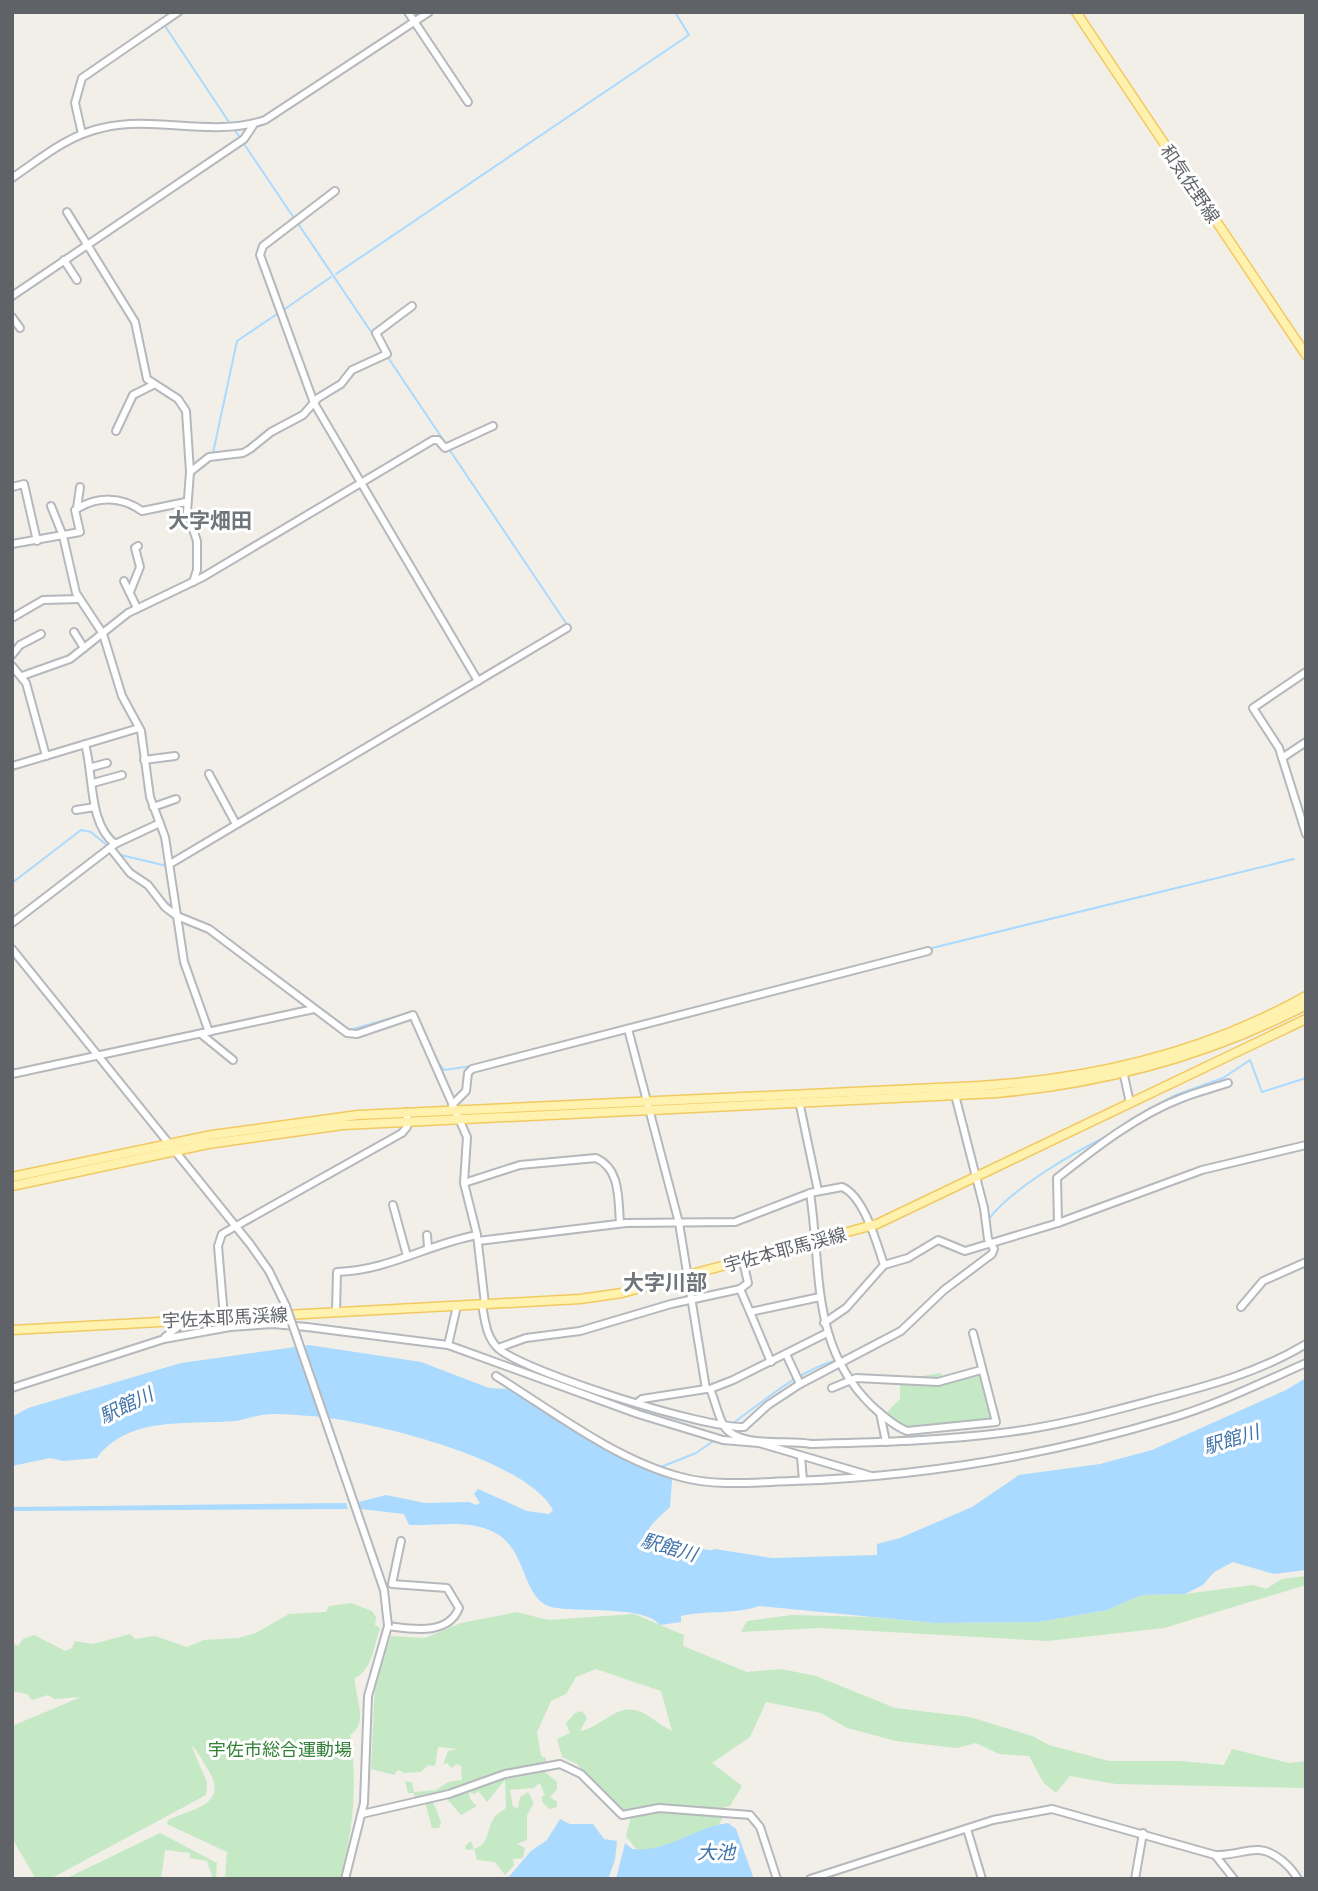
<svg xmlns="http://www.w3.org/2000/svg" width="1318" height="1891" viewBox="0 0 1318 1891" font-family="Ubuntu,'Noto Sans JP',sans-serif">
<style>
.green{fill:#c5e8c5}
.water{fill:#aadaff}
.lines{fill:none;stroke-linecap:round;stroke-linejoin:round}
.stream{stroke:#aadaff;stroke-width:2}
.river{stroke:#aadaff;stroke-width:10}
.minor-casing{stroke:#b5b8bc;stroke-width:10}
.major-casing{stroke:#f2c960;stroke-width:11}
.minor{stroke:#fff;stroke-width:6}
.major{stroke:#fff2af;stroke-width:8}
.minor-bridge-casing{stroke:#b5b8bc;stroke-width:10;stroke-linecap:butt}
.minor-bridge{stroke:#fff;stroke-width:6}
.labels{text-anchor:middle;stroke-width:6;stroke-linejoin:round;paint-order:stroke}
.street-label{font-size:18px;fill:#5f6368;stroke:#fff}
.park-label{font-size:18px;fill:#348238;stroke:#fff}
.water-label{font-size:19px;font-style:italic;fill:#4174aa;stroke:#fff}
.quarter-label{font-size:21px;font-weight:bold;fill:#70757a;stroke:#fff}
</style>
<rect width="100%" height="100%" fill="#f1efe8"/>
<g class="green">
<polygon points="940,1373 944,1378 980,1373 994,1421 906,1430 885,1414 900,1399 900,1380"/>
<polygon points="1306,1576 1306,1585 1164,1628 1047,1641 818,1628 741,1632 747,1621 792,1615 870,1617 935,1623 1039,1622 1107,1610 1142,1595 1185,1594 1253,1585 1266,1589 1282,1579"/>
<path d="M351,1603L372,1611L376,1617L375,1625L380,1628C374,1644 373,1669 355,1678C354,1696 370,1723 350,1735C358,1783 353,1832 340,1879H225L227,1852L167,1824L168,1820C196,1808 230,1804 207,1768C202,1760 198,1751 191,1745L207,1782L206,1795L50,1879H36L12,1838V1726L81,1697L54,1699L48,1695L32,1700L27,1694L12,1691V1643L18,1646L23,1639L34,1635L65,1651L72,1648L75,1641L93,1644L130,1634L135,1639L155,1636L187,1647L204,1640L238,1638L256,1633L289,1614L326,1612L329,1606Z"/>
<path d="M517,1612L548,1620L634,1614L684,1635L683,1646L747,1672L781,1669L816,1676L895,1708L970,1717L1032,1736L1049,1745L1109,1761H1180L1224,1765L1232,1749L1289,1763L1306,1761V1788L1116,1784L1070,1776L1056,1793L1043,1782L1029,1756L999,1754L976,1743L957,1748L896,1741L847,1728L821,1713L766,1702L750,1737L712,1763L742,1786L730,1806L717,1809L723,1817L716,1830L640,1854L626,1836L633,1810L627,1812L619,1810L577,1764L562,1757L557,1739L570,1733L566,1723L575,1713L582,1711L587,1718L580,1731C600,1728 617,1703 638,1711C650,1715 661,1726 672,1731L661,1691L596,1669L576,1677L566,1694L551,1701L537,1732L541,1756L546,1758L545,1772L557,1782V1789L550,1797L557,1802V1807L549,1809L542,1802V1796H545L540,1783L533,1788L510,1790L513,1807L518,1808L520,1797L528,1792L534,1803L527,1815V1840L517,1844L525,1848L523,1858L513,1859L514,1865L505,1875L495,1862L477,1860L474,1849L466,1850L465,1846L471,1841L474,1849C490,1844 486,1830 494,1818C496,1814 503,1811 506,1808L505,1780L487,1802L478,1791L475,1794L469,1792L470,1799L477,1806L461,1815L446,1798L433,1802L441,1822L439,1828H432L425,1802H416L414,1793H408L405,1781L412,1782L414,1792L436,1790L448,1782L462,1780L461,1766L457,1764L452,1768L447,1763L443,1764L448,1751L458,1749L438,1747L435,1766L428,1765L421,1772L405,1773L398,1770L394,1775L371,1769L375,1683L391,1636L425,1638L461,1623Z"/>
<polygon points="160,1833 217,1863 216,1879 213,1879 207,1861 190,1858 190,1853 165,1850 161,1879 65,1879"/>
</g>
<g class="water">
<path d="M309,1345L421,1362L489,1388L508,1389L601,1447L672,1480L670,1507C656,1521 632,1536 657,1553L666,1551L679,1558L715,1549L772,1558L877,1555V1544L900,1538L972,1507L1019,1475L1100,1464L1152,1450L1286,1390L1306,1378V1570L1274,1574L1233,1562L1214,1572L1203,1585L1185,1594L1142,1595L1107,1610L1039,1622L935,1623L759,1606C734,1615 707,1610 681,1616V1622L660,1625C645,1605 576,1613 551,1607C523,1599 527,1554 499,1535C472,1518 439,1526 409,1525L404,1514L361,1509L359,1502L386,1495L425,1503L469,1502L476,1505L480,1503L474,1494L478,1489L527,1511L549,1514L553,1510C525,1458 368,1420 310,1416C294,1415 272,1412 257,1416C250,1417 243,1420 236,1421C190,1425 128,1415 97,1458L63,1461L50,1458L12,1466V1417L28,1408L181,1363Z"/>
<polygon points="346,1503 348,1509 12,1511 12,1507"/>
<polygon points="560,1819 570,1824 593,1824 604,1839 617,1841 615,1860 608,1879 507,1879 531,1851 547,1840"/>
<path d="M728,1823L736,1829L754,1879H616L625,1843L632,1849C667,1853 695,1827 728,1823Z"/>
</g>
<g class="lines">
<g class="stream">
<polyline points="185,12 165,26 231,125"/>
<polyline points="234,129 241,139"/>
<polyline points="244,144 294,218"/>
<polyline points="297,222 378,342"/>
<polyline points="336,274 689,35 675,12"/>
<polyline points="282,311 331,277"/>
<polyline points="387,356 446,444"/>
<polyline points="213,453 237,341 277,314"/>
<polyline points="254,818 570,629 449,449"/>
<polyline points="117,852 124,861"/>
<polyline points="121,855 167,866"/>
<polyline points="12,883 81,830 91,832 109,847"/>
<polyline points="160,896 174,909"/>
<polyline points="178,912 211,927"/>
<polyline points="227,939 350,1030 409,1013"/>
<polyline points="928,949 1294,859"/>
<polyline points="436,1059 444,1070 472,1066"/>
<polyline points="1152,1108 1176,1095 1223,1078 1250,1060 1262,1092 1306,1078"/>
<path d="M988,1220C1012,1188 1073,1153 1109,1135"/>
<path d="M732,1424C765,1400 798,1371 837,1360"/>
<polyline points="661,1467 696,1453 715,1440"/>
</g>
<polyline class="river" points="633,1537 657,1546 713,1556"/>
<g class="minor-casing">
<g id="minor">
<polyline points="408,12 468,102"/>
<polyline points="82,134 75,103 82,78 178,12"/>
<path d="M12,178C40,159 68,135 102,128C155,115 212,138 265,120L429,12"/>
<polyline points="335,191 263,246 260,255 314,403 478,681"/>
<polyline points="67,212 135,322 147,379 178,399 186,411 190,472 187,512 197,541 197,570 193,582"/>
<polyline points="64,260 77,280"/>
<polyline points="12,296 244,139 254,124"/>
<polyline points="12,317 20,328"/>
<polyline points="116,431 133,395 153,385"/>
<polyline points="190,472 209,457 243,453 250,449 271,432 303,415 318,398 341,384 352,370 387,354 376,333 412,306"/>
<polyline points="12,487 24,484 37,541"/>
<polyline points="51,506 63,536 76,593 103,634 122,696 141,731 150,797 165,837 184,962 209,1032"/>
<polyline points="77,508 80,487"/>
<path d="M12,544L80,532L75,510C97,496 121,496 142,511L186,502"/>
<polyline points="124,581 137,608"/>
<polyline points="130,592 140,567 135,548 138,546"/>
<polyline points="12,618 43,600 79,599"/>
<polyline points="74,632 84,648"/>
<polyline points="12,655 20,645 41,634"/>
<polyline points="12,666 26,683 46,756"/>
<polyline points="1306,672 1253,708 1279,748 1306,834"/>
<polyline points="22,676 70,659 128,613 203,577 433,440 438,440 445,448 493,426"/>
<path d="M85,744C94,776 88,823 115,844"/>
<polyline points="1282,758 1306,742"/>
<polyline points="144,760 175,756"/>
<polyline points="12,766 139,728"/>
<polyline points="92,767 107,763"/>
<polyline points="209,774 236,824"/>
<polyline points="93,783 122,775"/>
<polyline points="153,807 176,799"/>
<polyline points="76,810 95,807"/>
<polyline points="111,849 130,873 148,885 165,907 177,916 209,929 347,1033 357,1034 413,1015 467,1137 464,1183 477,1235 485,1304"/>
<polyline points="170,864 567,628"/>
<polyline points="12,923 115,844 160,823"/>
<polyline points="12,949 250,1244 269,1271 286,1306"/>
<path d="M628,1029L679,1223L706,1389H710C715,1400 718,1416 724,1426C739,1449 788,1439 811,1444C875,1442 938,1441 1001,1433C1054,1427 1105,1413 1157,1399C1208,1386 1260,1372 1306,1344"/>
<polyline points="201,1034 233,1060"/>
<polyline points="1123,1071 1130,1103"/>
<polyline points="12,1074 314,1009"/>
<polyline points="799,1101 818,1191"/>
<polyline points="452,1105 466,1091 468,1073 472,1069 928,951"/>
<path d="M464,1183L520,1165L596,1158C621,1169 618,1200 620,1223"/>
<path d="M810,1193C822,1272 810,1346 872,1406C882,1415 894,1426 907,1431L996,1422L973,1333"/>
<polyline points="393,1205 407,1256"/>
<path d="M1058,1223L1057,1178C1094,1149 1137,1115 1182,1098C1197,1092 1213,1088 1228,1083"/>
<polyline points="427,1235 428,1247"/>
<path d="M478,1241L626,1223L735,1222L810,1193L842,1187C864,1196 877,1244 884,1265L846,1308L824,1323"/>
<polyline points="884,1265 908,1258 938,1240 965,1251 1058,1223 1202,1170 1306,1145"/>
<polyline points="740,1289 750,1312 820,1297"/>
<path d="M482,1305C485,1320 486,1338 499,1349C528,1373 706,1429 744,1427L768,1405L800,1384L901,1331L944,1290L992,1254L994,1249L988,1239L984,1208L955,1095"/>
<polyline points="1241,1307 1263,1281 1306,1262"/>
<path d="M336,1312L337,1272C390,1270 425,1245 477,1235"/>
<polyline points="750,1312 771,1362"/>
<polyline points="224,1317 218,1246 222,1234 402,1133 407,1127 407,1112"/>
<polyline points="165,1337 187,1320"/>
<polyline points="448,1345 457,1306"/>
<polyline points="498,1348 526,1338 580,1331 671,1304 740,1289 748,1283 743,1261"/>
<polyline points="786,1354 800,1384"/>
<path d="M496,1376C554,1412 614,1459 681,1477C715,1487 758,1482 792,1481C918,1477 1048,1455 1168,1419C1216,1405 1261,1383 1306,1363"/>
<polyline points="12,1388 164,1339 230,1327 273,1324 307,1327 448,1345 638,1414 723,1440 759,1443 871,1476"/>
<polyline points="832,1388 856,1378 938,1382 981,1370"/>
<polyline points="710,1389 733,1380 827,1333"/>
<polyline points="637,1403 642,1399 706,1389"/>
<polyline points="880,1413 886,1442"/>
<polyline points="801,1457 803,1480"/>
<polyline points="362,1814 449,1794 505,1774 560,1764 581,1774 622,1815 659,1808 750,1815 760,1827 777,1879"/>
<polyline points="967,1829 982,1879"/>
<polyline points="1215,1855 1234,1879"/>
<path d="M345,1879L364,1803L368,1696L388,1626C412,1629 448,1636 459,1608L447,1588L392,1584L401,1541"/>
<path d="M810,1879L993,1820L1052,1809L1215,1855C1232,1856 1247,1849 1259,1850C1275,1851 1291,1867 1298,1879"/>
<polyline points="1135,1879 1143,1833"/>
</g>
</g>
<g class="major-casing">
<g id="major">
<polyline points="1076,12 1306,355"/>
<path d="M12,1177L212,1135L358,1115L979,1086C1093,1079 1206,1052 1306,996"/>
<path d="M12,1186L208,1144L343,1125L997,1093C1106,1083 1208,1056 1306,1005"/>
<polyline points="12,1330 580,1299 622,1293 877,1224 1306,1019"/>
</g>
</g>
<use href="#minor" class="minor"/>
<use href="#major" class="major"/>
<g class="minor-bridge-casing">
<polyline id="minor-bridge" points="286,1306 384,1590 388,1626"/>
</g>
<use href="#minor-bridge" class="minor-bridge"/>
</g>
<g class="labels">
<g class="street-label">
<text transform="translate(1190 184) rotate(56)" y="6">和気佐野線</text>
<text transform="translate(785 1250) rotate(-15)" y="6">宇佐本耶馬渓線</text>
<text transform="translate(225 1318) rotate(-3)" y="6">宇佐本耶馬渓線</text>
</g>
<g class="park-label">
<text x="280" y="1756">宇佐市総合運動場</text>
</g>
<g class="water-label">
<text transform="translate(126 1405) rotate(-26)" y="7">駅館川</text>
<text transform="translate(1231 1439) rotate(-17)" y="7">駅館川</text>
<text transform="translate(669 1547) rotate(16)" y="7">駅館川</text>
<text x="716" y="1859">大池</text>
</g>
<g class="quarter-label">
<text x="210" y="528">大字畑田</text>
<text x="665" y="1290">大字川部</text>
</g>
</g>
<rect width="1318" height="1891" fill="none" stroke="#5f6368" stroke-width="28"/>
</svg>
